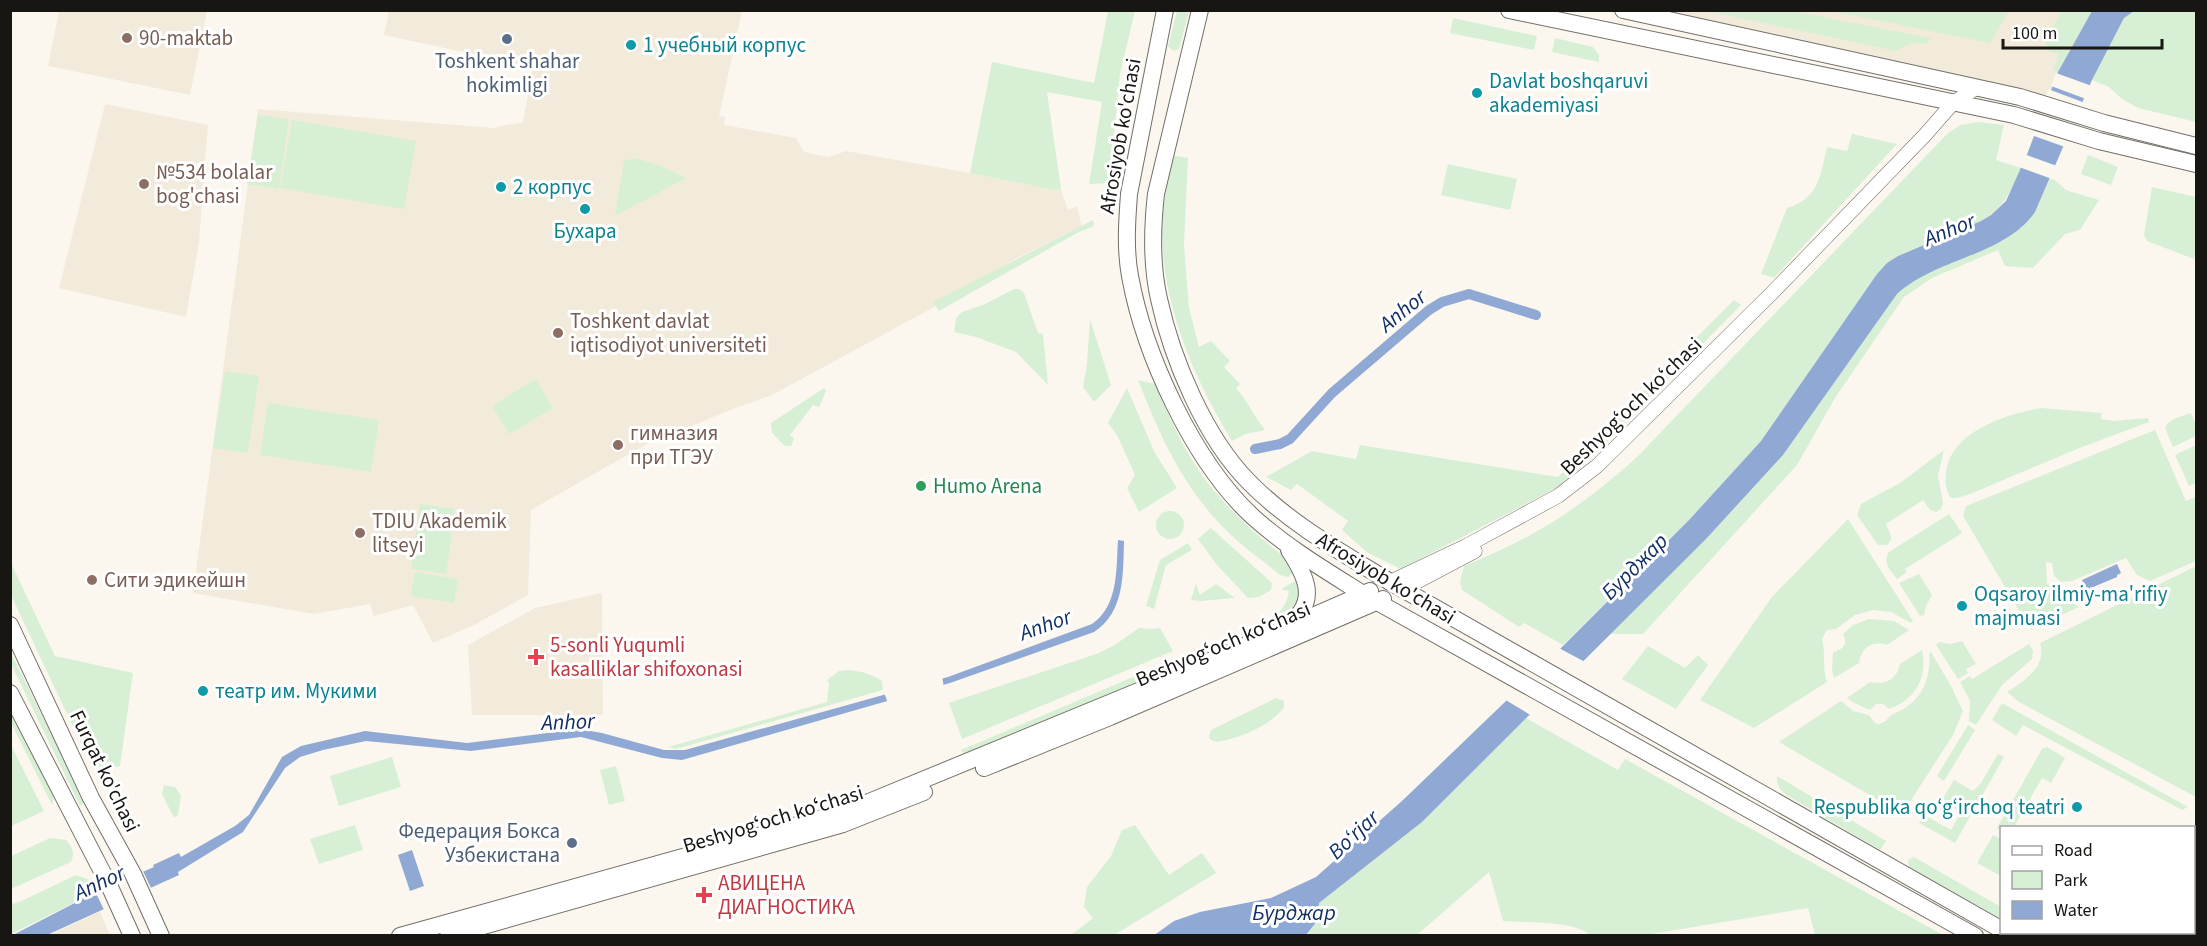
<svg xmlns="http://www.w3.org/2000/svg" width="2207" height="946" viewBox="0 0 2207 946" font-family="'Source Sans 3',sans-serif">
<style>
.built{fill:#f2ebdb}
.green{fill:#d7f0d5}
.water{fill:#8fa9d4}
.pier{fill:#fbf7ee}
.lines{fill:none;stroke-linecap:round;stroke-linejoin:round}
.canal{stroke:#8fa9d4;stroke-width:10}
.minor-casing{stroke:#736f68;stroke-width:15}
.major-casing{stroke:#736f68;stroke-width:18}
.minor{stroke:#fff;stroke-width:14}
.major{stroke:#fff;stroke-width:16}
.education-dot{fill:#8d6e63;stroke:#fff;stroke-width:2}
.service-dot{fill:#5c6f8a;stroke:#fff;stroke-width:2}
.culture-dot{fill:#0f9aa8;stroke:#fff;stroke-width:2}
.leisure-dot{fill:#2e9e5b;stroke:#fff;stroke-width:2}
.health-dot{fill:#e0444e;stroke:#fff;stroke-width:2}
.labels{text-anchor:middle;stroke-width:6;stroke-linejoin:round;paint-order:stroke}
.education-label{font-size:21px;fill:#785e54;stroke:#fff;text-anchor:start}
.culture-label{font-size:21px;fill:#0d838f;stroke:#fff;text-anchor:start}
.service-label{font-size:21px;fill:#4e5e75;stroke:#fff}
.street-label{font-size:21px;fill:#171613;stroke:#fff}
.leisure-label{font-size:21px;fill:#27864d;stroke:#fff;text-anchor:start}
.health-label{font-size:21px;fill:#be3a42;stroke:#fff;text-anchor:start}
.water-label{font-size:22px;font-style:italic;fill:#112f64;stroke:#fff}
</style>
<rect width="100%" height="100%" fill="#fbf7ee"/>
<g class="built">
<polygon points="59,11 207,11 190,95 48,66"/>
<polygon points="389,11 742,11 719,116 725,117 724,125 796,138 804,152 829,157 846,151 970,173 1054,190 1061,189 1068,210 1077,206 1082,226 1015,259 936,306 772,395 733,409 645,445 531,510 528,595 476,624 433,643 413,605 374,616 370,604 314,614 193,593 258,109 493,128 523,122 533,67 384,35"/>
<polygon points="1623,11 2105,11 2060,117 2020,97"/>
<polygon points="105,104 208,125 199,242 186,317 59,288"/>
<polygon points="602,593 603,715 472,715 468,645 535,608"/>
<polygon points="100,912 110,935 47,936"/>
</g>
<g class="green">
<polygon points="1108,11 1135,11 1120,74 1109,183 1089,184 1102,102 1047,92 1061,189 1054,190 970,173 992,62 1094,83"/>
<polygon points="1177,11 1189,11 1179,49 1174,51 1168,47"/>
<path d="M1707,11H1792L1931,38L1927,44C1915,41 1906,45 1896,51Z"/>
<polygon points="1831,11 2009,10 2009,11 1990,43"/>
<polygon points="2061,11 2092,11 2058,72 2053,70 2059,54 2049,51 2045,42"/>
<polygon points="2134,11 2196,11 2196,122 2138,108 2122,99 2109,87 2092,80 2124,18"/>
<polygon points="1453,18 1537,36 1534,50 1450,33"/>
<polygon points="1555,38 1593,47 1599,55 1599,62 1552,52"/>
<polygon points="258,115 289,119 279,189 247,184"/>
<polygon points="292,120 416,141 404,209 280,188"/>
<path d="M1979,122L2004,125L1996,160L2021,168C2010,192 2005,207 1981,221L1898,256L1887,263L1877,274L1761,441L1690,519L1563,645L1524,623L1519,627L1462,590L1460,581L1464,566C1534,538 1582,507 1638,456L1948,133L1960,125Z"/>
<path d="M1852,134L1897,144L1774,278L1761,274L1787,208C1820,198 1820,175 1827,147L1847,151Z"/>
<path d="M1171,155L1188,158L1184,245L1189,308L1199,347L1211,341L1230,361L1224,367L1240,384L1236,388C1248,402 1254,416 1265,430L1246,434L1232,441C1194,378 1163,308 1162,233C1162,207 1168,181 1171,155Z"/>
<polygon points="2088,155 2118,167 2111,185 2081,174"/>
<polygon points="635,158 659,165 686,178 615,216 624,161"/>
<polygon points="1448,164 1517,179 1510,210 1441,195"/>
<polygon points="2050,178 2056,181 2066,190 2099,200 2080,230 2065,234 2033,268 2005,266 1998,250 1932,278 1904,297 1835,398 1797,465 1643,634 1609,634 1706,539 1783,455 1897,294 1908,283 2035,212"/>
<polygon points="2152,187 2196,197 2196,248 2194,259 2147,241 2144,235"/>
<polygon points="1093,220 1094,226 1077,233 939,311 933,302"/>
<polygon points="1014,289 1019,289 1024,293 1038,333 1043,334 1048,385 1016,352 976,337 954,332 956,318 962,312 985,304"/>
<polygon points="1734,300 1741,305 1566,483 1401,569 1368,553 1342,530 1348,521 1297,484 1291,490 1266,477 1312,451 1356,459 1360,445 1558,477"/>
<polygon points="1090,319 1111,385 1094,402 1083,387 1087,364"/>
<polygon points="225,371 259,376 248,453 213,448"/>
<polygon points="536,379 553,408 509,434 492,406"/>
<path d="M1138,380L1156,384C1167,411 1178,438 1194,463C1221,506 1259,537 1298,568L1288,577L1280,575C1263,561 1243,547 1227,531C1183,488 1160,436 1138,380Z"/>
<polygon points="824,388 826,391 819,407 813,405 790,435 794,438 791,446 785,446 772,433 771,423"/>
<polygon points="1127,388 1155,453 1177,488 1139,512 1127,488 1135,475 1117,435 1108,423"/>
<polygon points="268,403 379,420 371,472 260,455"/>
<path d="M2041,408L2102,413L2101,419L2113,421L2148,418L2149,422L2077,449L1970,494L1957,498H1951C1945,490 1945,481 1946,471C1952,431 2007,414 2041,408Z"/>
<path d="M2191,413L2196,425V436L2173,447L2165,428C2169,418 2181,417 2191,413Z"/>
<polygon points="2155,430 2186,501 2196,497 2196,561 2150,581 2137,575 2126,558 2072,581 2061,582 2054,576 2052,563 2046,562 2047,583 2052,589 2079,607 2030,629 1963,516 1966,506"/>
<polygon points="2196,445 2196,483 2189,486 2175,455"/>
<path d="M1944,450L1938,475L1943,503L1941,509L1936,512L1930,510L1923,500L1886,524C1889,532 1895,538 1887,545H1878L1857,515L1861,504L1900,483Z"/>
<polygon points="420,504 455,509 446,574 411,569"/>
<circle cx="1170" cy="525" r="14"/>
<path d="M1949,514L1962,533L1905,569L1907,572L1897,579C1891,571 1882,562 1889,552Z"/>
<path d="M1848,519L1913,621L1911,623L1891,612L1873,610L1855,615L1836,629L1827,630L1822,639C1826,653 1822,667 1827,682L1754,728L1700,700L1772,597Z"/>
<polygon points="1211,528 1272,583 1271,590 1259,597 1248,598 1217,565 1198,539"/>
<polygon points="1188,543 1192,550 1166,565 1154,609 1146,606 1160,560"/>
<polygon points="11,563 55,656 133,673 120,766 100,771 93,769 11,595"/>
<path d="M2196,566V797L2019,702L2007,692C2025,680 2047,667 2040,643Z"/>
<polygon points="415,572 458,579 454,603 411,596"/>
<polygon points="1919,574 1932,595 1926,606 1924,615 1920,616 1899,583"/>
<path d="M1300,578C1300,599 1293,614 1273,622L1271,618C1282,612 1287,603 1289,591L1282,590L1283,588Z"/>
<polygon points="1196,584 1200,595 1216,584 1235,598 1201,601 1191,600"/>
<path d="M1869,619L1894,621L1909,630L1887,645C1872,640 1861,648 1859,663L1834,678L1832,669L1833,652C1844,650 1848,643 1843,634L1853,625Z"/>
<polygon points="1139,628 1150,629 1160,628 1173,651 962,739 949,703 1099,653 1116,644"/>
<polygon points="1962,641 1976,664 1966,669 1968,673 1958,679 1936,645 1939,642 1950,644"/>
<polygon points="2029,644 2033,651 2032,659 2002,685 1976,725 1969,721 1970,701 1960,682 1970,676 1972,679"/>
<polygon points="1648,646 1685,668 1698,655 1708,665 1676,709 1622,679"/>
<path d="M1922,650C1928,678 1915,700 1889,709L1883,704H1876L1870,710L1854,703L1847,698L1870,682C1885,686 1897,679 1900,664Z"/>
<polygon points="10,651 85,802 80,806 11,664"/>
<path d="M1931,652L1951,686L1963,711L1953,735L1902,814L1779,742L1841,701L1853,711L1869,715L1875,723L1879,724L1886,721C1891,713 1897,713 1905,708C1924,696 1931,675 1929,654Z"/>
<polygon points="1185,655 1172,661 1157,675 964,755 961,750"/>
<path d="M848,670C861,671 871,674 882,681L883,690L676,749L668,747L827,702L829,683L827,680L839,671Z"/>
<path d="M1276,698L1284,701V708C1266,728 1244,736 1218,742L1213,741L1209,738L1211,730Z"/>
<polygon points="2002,703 2188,807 2182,810 2023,725 2016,736 1992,720"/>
<polygon points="10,711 54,797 52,805 11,723"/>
<path d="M1526,718L1618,770L1625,759L1943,935H1815L1808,908L1645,935H1590C1574,920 1525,923 1503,921L1489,872L1417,935L1306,936L1318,920L1319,903L1422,822Z"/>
<polygon points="1968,725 1975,730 1944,781 1937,776"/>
<polygon points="10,743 44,811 11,826 10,826"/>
<polygon points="2047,747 2065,758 2051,783 2042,778 2014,827 2002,828 2001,830 1997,828 2042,749"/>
<polygon points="1998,754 2004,757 1955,843 1919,823 1924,815 1951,830 1961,812 1941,801 1954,780 1973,791 1981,783"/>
<polygon points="392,757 401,787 339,806 330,776"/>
<polygon points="616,766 625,801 609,805 600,770"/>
<path d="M1777,776L1886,841L1880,850L1788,796C1781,791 1776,786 1777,776Z"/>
<polygon points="164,785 175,787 181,796 178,815 174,818 162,794"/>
<polygon points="355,825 363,850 319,864 310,839"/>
<polygon points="1135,825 1169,875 1202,853 1216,873 1116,934 1071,935 1093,918 1084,907 1087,887 1111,856 1122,830"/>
<polygon points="1993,835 2001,839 2001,856 1999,860 2001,861 2001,876 1977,863"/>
<path d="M50,838L66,840C73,848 75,852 71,862L11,889V856Z"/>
<polygon points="1914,857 2001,907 2001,920 1909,867 1908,860"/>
<polygon points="76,875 93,881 98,891 11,934 11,904 19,902"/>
</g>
<g class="water">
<path d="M2092,11H2134L2124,18L2092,80L2035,212C2004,256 1936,258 1897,294L1783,455L1706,539L1422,822L1319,903L1318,920L1306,935L1153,936L1174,921L1200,912L1271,898L1316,877L1402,801L1560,649L1690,519L1761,441L1877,274L1887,263L1898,256L1981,221L1991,215L2006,201L2028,152L2058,72Z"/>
<path d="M1118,540L1124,541C1123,574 1125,612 1094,632L950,683L682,760L662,758L581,737L471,751L366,741L323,750L300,757L285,768L243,832L178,872L179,875L47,935L11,936L98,891L154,867L153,865L179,853L181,857L235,826L249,815L282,757L301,746L365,731L467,743L579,729L602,733L664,750H685L948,677L1092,624C1119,605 1116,569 1118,540Z"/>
<polygon points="2117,564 2121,573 2117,575 2117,577 2086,590 2082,580"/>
<polygon points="412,850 424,886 410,891 398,855"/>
</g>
<g class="pier">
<polygon points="2056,73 2092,86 2086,99 2051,86"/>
<polygon points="2048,89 2085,103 2065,147 2031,135"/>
<polygon points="2024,154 2057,166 2052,179 2019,167"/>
<polygon points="1557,647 1585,662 1532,716 1504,699"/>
<polygon points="942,676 944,688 888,704 884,692"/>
<polygon points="142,869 152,890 105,912 95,891"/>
</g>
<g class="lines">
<polyline class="canal" points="1255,449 1280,444 1290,439 1332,393 1429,310 1442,302 1469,294 1536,315"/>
<g class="minor-casing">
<g id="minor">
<polyline points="1390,582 1466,546 1558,496 1597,466 1771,294 1925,135 1953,103 1976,88"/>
<polyline points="1403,589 1475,551"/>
</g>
</g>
<g class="major-casing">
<g id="major">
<path d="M1165,10L1129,194C1127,221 1125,249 1130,276C1144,354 1193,461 1252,516C1286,547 1325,570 1363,594L1975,936"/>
<path d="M1200,10L1156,194C1152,229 1151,264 1159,299C1172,359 1205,438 1249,482C1289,523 1341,552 1390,582L2002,930"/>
<polyline points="1509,10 2014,115 2099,141 2196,164"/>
<polyline points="1623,10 2020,97 2104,123 2196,146"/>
<path d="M1289,624C1319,601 1306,576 1289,550"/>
<polyline points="10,625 91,798 133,874 161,936"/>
<polyline points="10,693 109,885 132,936"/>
<polyline points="984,768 1110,717 1383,599"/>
<polyline points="400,936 833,815 869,802 1185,672 1370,591"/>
<polyline points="448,936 843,824 924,792"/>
</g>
</g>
<use href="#minor" class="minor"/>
<use href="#major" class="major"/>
</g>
<g class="education-dot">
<circle cx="127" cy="38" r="6"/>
<circle cx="144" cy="184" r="6"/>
<circle cx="558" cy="333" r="6"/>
<circle cx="618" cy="445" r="6"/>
<circle cx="360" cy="533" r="6"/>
<circle cx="92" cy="580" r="6"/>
</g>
<g class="service-dot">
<circle cx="507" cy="39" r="6"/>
<circle cx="572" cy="843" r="6"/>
</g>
<g class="culture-dot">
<circle cx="631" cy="45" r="6"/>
<circle cx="1477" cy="93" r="6"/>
<circle cx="501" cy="187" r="6"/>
<circle cx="585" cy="209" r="6"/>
<circle cx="1962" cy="606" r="6"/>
<circle cx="203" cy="691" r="6"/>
<circle cx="2077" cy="807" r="6"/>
</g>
<circle class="leisure-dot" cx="921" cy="486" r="6"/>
<g class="health-dot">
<path d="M533 648h6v6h6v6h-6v6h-6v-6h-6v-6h6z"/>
<path d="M701 886h6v6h6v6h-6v6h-6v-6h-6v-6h6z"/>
</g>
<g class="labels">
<g class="education-label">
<text x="139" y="45">90-maktab</text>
<text x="156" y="179">№534 bolalar<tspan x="156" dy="24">bog'chasi</tspan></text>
<text x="570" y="328">Toshkent davlat<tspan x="570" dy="24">iqtisodiyot universiteti</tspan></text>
<text x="630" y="440">гимназия<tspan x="630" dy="24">при ТГЭУ</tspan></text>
<text x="372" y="528">TDIU Akademik<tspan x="372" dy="24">litseyi</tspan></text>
<text x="104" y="587">Сити эдикейшн</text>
</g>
<g class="culture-label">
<text x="643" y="52">1 учебный корпус</text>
<text x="1489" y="88">Davlat boshqaruvi<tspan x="1489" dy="24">akademiyasi</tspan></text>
<text x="513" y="194">2 корпус</text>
<text x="585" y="238" text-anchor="middle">Бухара</text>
<text x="1974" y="601">Oqsaroy ilmiy-ma'rifiy<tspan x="1974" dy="24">majmuasi</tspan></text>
<text x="215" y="698">театр им. Мукими</text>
<text x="2065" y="814" text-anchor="end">Respublika qo‘g‘irchoq teatri</text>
</g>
<g class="service-label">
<text x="507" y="68">Toshkent shahar<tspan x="507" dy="24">hokimligi</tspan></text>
<text x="560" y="838" text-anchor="end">Федерация Бокса<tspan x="560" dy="24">Узбекистана</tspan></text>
</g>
<g class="street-label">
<text transform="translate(1120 136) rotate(-80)" y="7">Afrosiyob ko'chasi</text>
<text transform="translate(1631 406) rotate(-44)" y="7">Beshyogʻoch koʻchasi</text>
<text transform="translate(1386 578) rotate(31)" y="7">Afrosiyob ko'chasi</text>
<text transform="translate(1223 644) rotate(-23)" y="7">Beshyogʻoch koʻchasi</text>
<text transform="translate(105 771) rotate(64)" y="7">Furqat ko'chasi</text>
<text transform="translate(773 819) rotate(-17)" y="7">Beshyogʻoch koʻchasi</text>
</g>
<g class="leisure-label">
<text x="933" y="493">Humo Arena</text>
</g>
<g class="health-label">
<text x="550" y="652">5-sonli Yuqumli<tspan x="550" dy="24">kasalliklar shifoxonasi</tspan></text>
<text x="718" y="890">АВИЦЕНА<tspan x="718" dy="24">ДИАГНОСТИКА</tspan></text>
</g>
<g class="water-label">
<text transform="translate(1949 229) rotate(-22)" y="8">Anhor</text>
<text transform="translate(1402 310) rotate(-39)" y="8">Anhor</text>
<text transform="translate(1634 566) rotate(-45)" y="8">Бурджар</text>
<text transform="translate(1045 624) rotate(-20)" y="8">Anhor</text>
<text transform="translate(568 721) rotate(-2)" y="8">Anhor</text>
<text transform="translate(1353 834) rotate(-43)" y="8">Bo‘rjar</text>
<text transform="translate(99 882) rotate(-25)" y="8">Anhor</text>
<text x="1294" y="920">Бурджар</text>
</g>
</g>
<rect width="2207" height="946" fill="none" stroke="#171613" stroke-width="24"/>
<rect x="2000" y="826" width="195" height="108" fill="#ffffff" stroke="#a2a2a1" stroke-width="1.5"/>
<rect x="2012" y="846" width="30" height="9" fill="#ffffff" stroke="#a2a2a1" stroke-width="1.5"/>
<text x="2054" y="856" font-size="18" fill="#171613">Road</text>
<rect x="2012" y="871" width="30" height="18" fill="#d7f0d5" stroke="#a2a2a1" stroke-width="1.5"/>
<text x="2054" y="886" font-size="18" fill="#171613">Park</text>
<rect x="2012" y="901" width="30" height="18" fill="#8fa9d4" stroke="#a2a2a1" stroke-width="1.5"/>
<text x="2054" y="916" font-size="18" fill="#171613">Water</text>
<path d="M2003 39v9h159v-9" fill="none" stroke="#171613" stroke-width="3"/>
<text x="2012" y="39" font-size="18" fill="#171613" stroke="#ffffff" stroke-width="4.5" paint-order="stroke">100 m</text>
</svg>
